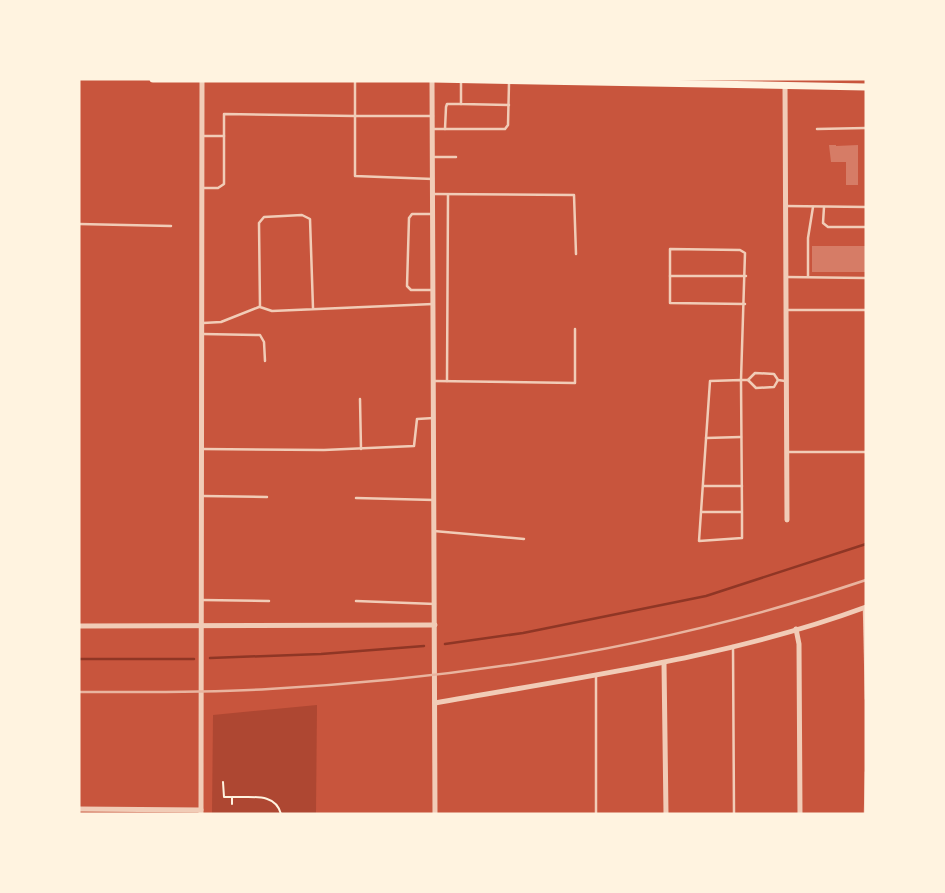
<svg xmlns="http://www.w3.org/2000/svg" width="945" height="893" viewBox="0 0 945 893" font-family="Signika,sans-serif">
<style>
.green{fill:#ae4732}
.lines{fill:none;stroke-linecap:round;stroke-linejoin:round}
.stream{stroke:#8f3625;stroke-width:2.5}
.building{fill:#d67c66}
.path{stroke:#fff3e0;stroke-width:2}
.service{stroke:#f1ccb7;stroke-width:2.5}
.minor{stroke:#f1ccb7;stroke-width:5}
.secondary{stroke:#fff3e0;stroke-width:7}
.rail{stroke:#e9b49f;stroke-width:2.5}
</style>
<rect width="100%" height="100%" fill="#c8553d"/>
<polygon class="green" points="317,705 316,814 212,814 213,715"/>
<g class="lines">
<g class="stream">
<polyline points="445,644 523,633 706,596 866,544"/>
<polyline points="210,658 321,654 424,646"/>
<polyline points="79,659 194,659"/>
</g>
</g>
<g class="building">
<polygon points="829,145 836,145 836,146 858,145 858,185 846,185 846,162 831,162"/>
<rect x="812" y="246" width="54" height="26"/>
</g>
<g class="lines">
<g class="path">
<polyline points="223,782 224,797 231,797"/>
<path d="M232,804V797C251,798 275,792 281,814"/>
</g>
<g class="service">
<polyline points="461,82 461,104 509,105"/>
<polyline points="433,116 355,116 355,176 433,179"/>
<polyline points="433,129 505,129 508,125 509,83"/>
<polyline points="445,129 446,107 447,104 461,104"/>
<polyline points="817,129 866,128"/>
<polyline points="202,136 224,136"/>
<polyline points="435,157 456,157"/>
<polyline points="204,188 218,188 224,184 224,114 355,116 355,79"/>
<polyline points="433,194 574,195 576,254"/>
<polyline points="785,206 866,207"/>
<polyline points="824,207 823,223 828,227 866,227"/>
<polyline points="433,214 412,214 409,218 407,286 411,290 433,290"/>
<polyline points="79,224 171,226"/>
<polyline points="670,276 746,276"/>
<polyline points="808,276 808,238 813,207"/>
<polyline points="786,277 866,278"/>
<polyline points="745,304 670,303 670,249 740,250 745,253 741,380 748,380 755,373 774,374 778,380 785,381"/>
<polyline points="313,308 310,219 302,215 264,217 259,223 260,307 272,311 433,304"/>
<polyline points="786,310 866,310"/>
<polyline points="203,323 221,322 259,307"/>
<polyline points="203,334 260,335 264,342 265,361"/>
<polyline points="748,380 756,388 774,387 778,380"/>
<polyline points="434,381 575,383 575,329"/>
<polyline points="447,381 448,195"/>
<polyline points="360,399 361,449"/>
<polyline points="706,438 741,437"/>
<polyline points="202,449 324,450 414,446 417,419 434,418"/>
<polyline points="787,452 866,452"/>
<polyline points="704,486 742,486"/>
<polyline points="203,496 267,497"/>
<polyline points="356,498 434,500"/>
<polyline points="702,512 742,512 742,538 699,541 710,381 741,380 742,512"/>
<polyline points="434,531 524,539"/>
<polyline points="202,600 269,601"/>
<polyline points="356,601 435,604"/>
<polyline points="864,608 866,699"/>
<polyline points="733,646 734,814"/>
<polyline points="596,814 596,675"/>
<polyline points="865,814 866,772"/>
</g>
<g class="minor">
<polyline points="432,79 435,814"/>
<polyline points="785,86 787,520"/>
<polyline points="79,626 435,625"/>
<polyline points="796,629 799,644 800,814"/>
<polyline points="664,663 666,814"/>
<path d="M435,703C580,677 728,658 866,607"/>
<polyline points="79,809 201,810"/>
<polyline points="201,814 202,79"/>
</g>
<polyline class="secondary" points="153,79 432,79 866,87"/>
<path class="rail" d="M79,692C142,692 206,693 269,689C470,678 675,645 866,580"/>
</g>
<rect width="945" height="893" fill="none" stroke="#fff3e0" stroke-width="161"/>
</svg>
